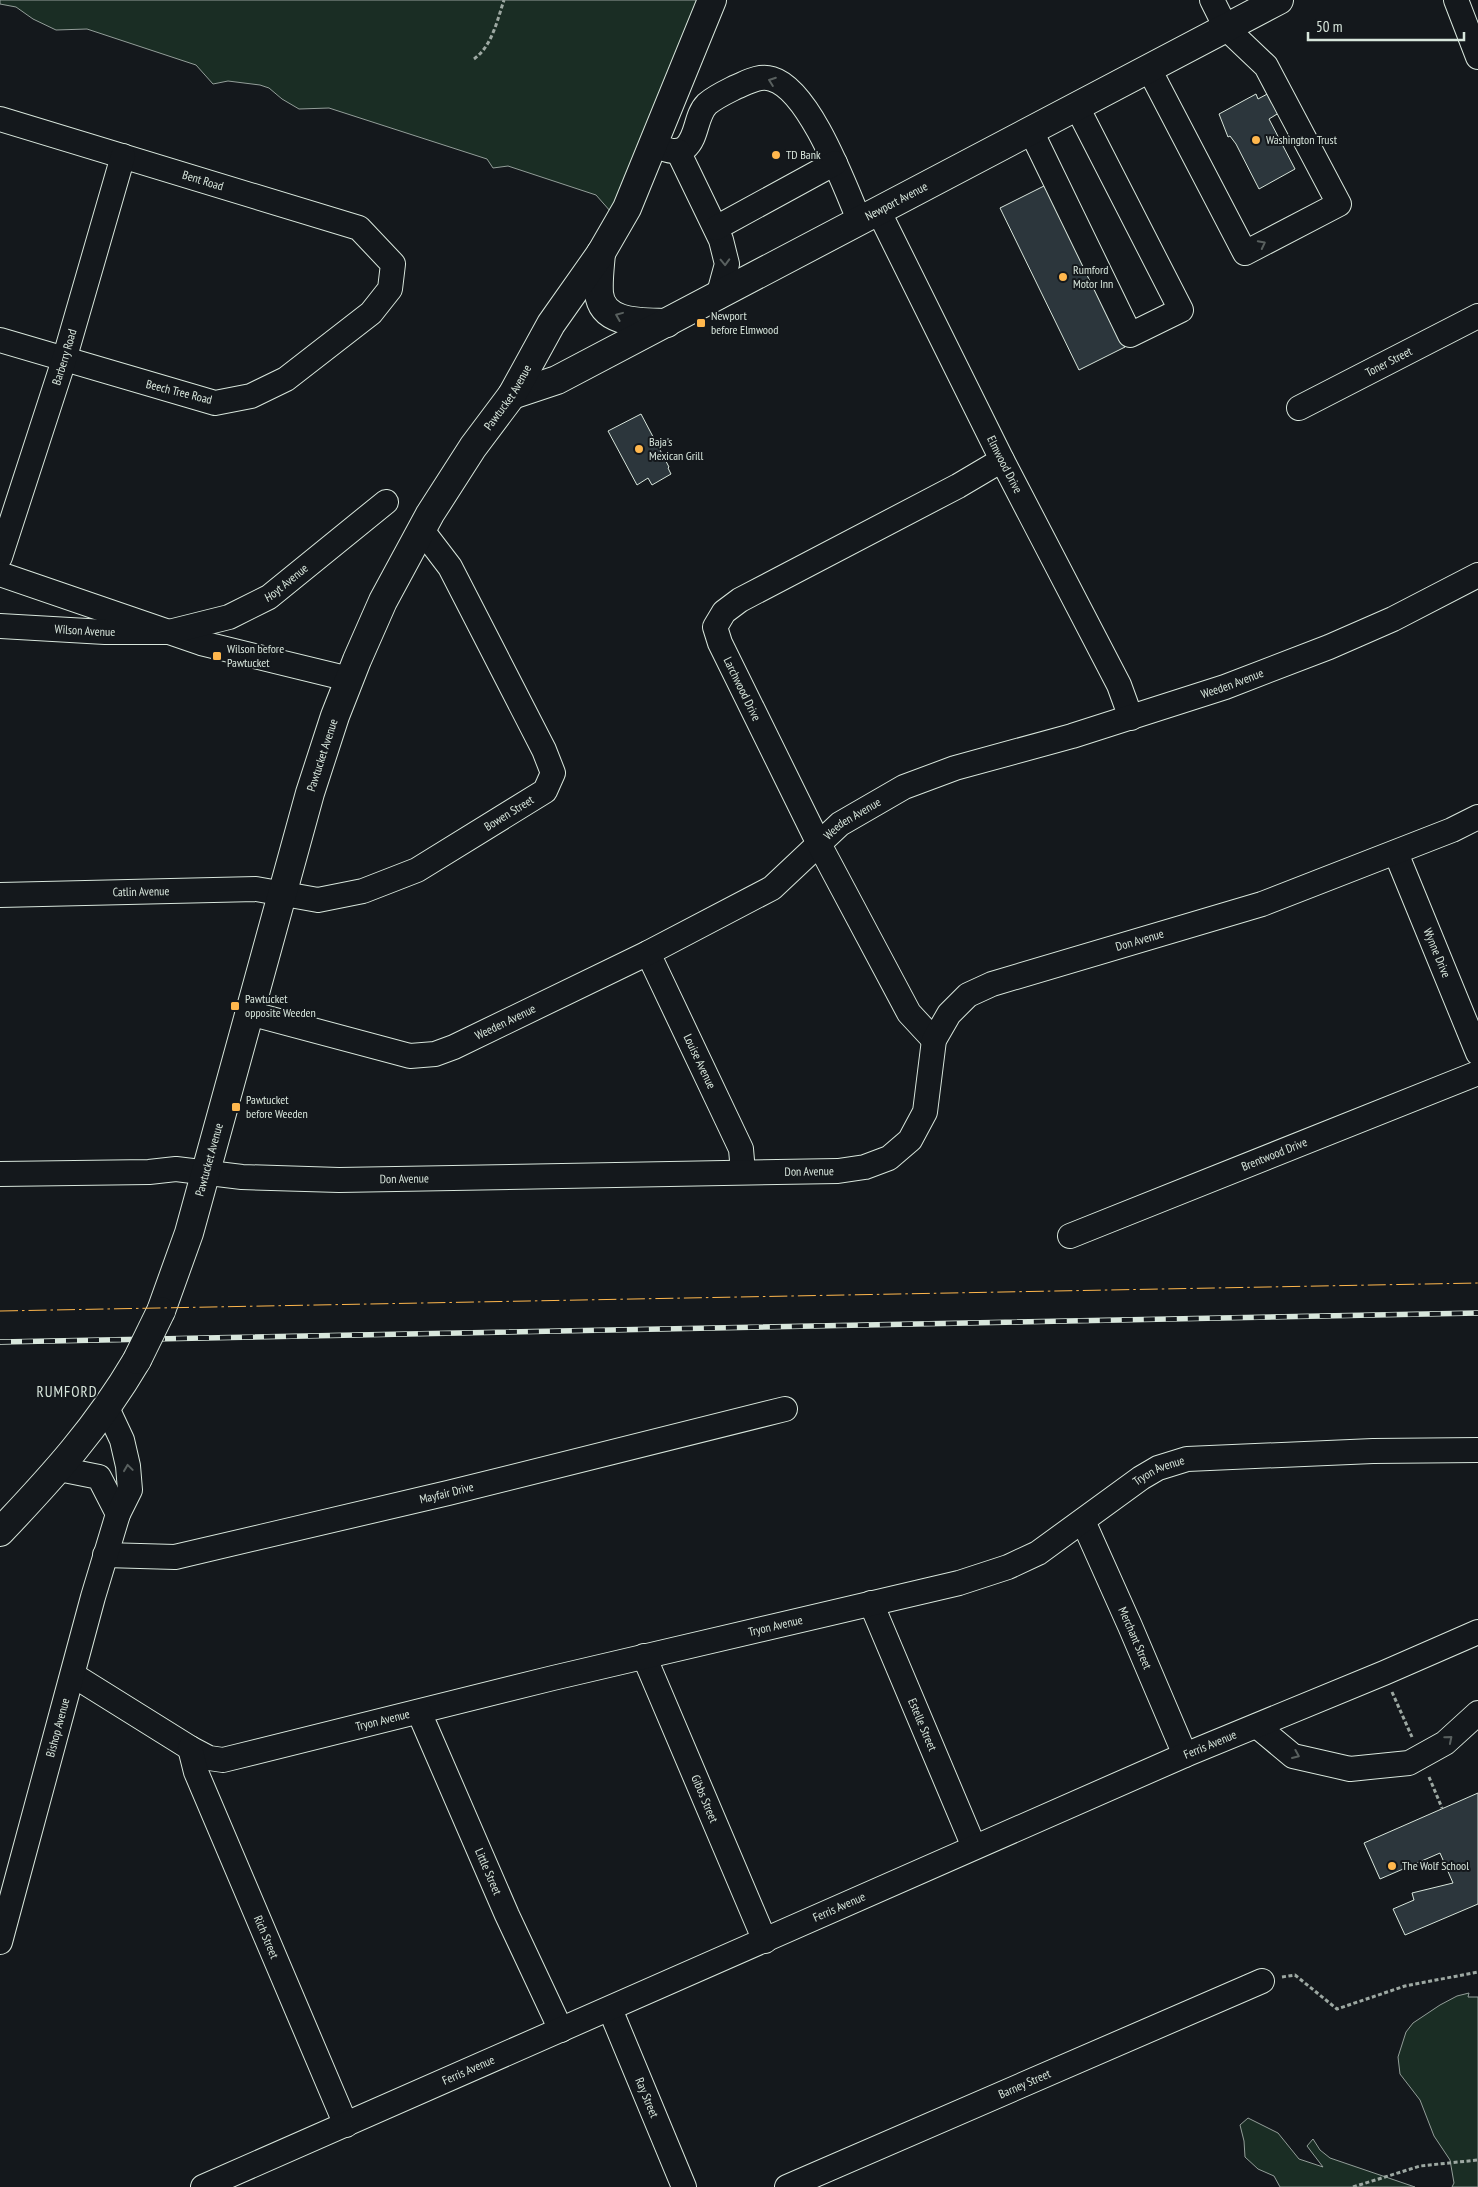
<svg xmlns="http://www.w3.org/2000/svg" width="1478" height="2187" viewBox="0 0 1478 2187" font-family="'PT Sans Narrow',sans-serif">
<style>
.green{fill:#1a2d24;stroke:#939e99}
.building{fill:#2c363c;stroke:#d8e6dc}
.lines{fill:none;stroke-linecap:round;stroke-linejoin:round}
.minor-casing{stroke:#d8e6dc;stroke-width:26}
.major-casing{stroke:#d8e6dc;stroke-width:30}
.path{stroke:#9da8a2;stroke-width:3;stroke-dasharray:4 2.5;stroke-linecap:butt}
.minor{stroke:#14181c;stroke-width:24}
.major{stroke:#14181c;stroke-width:28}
.rail-casing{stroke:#d8e6dc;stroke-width:5.5}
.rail{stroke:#14181c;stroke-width:4;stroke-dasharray:11;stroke-linecap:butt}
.major-bridge-casing{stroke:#d8e6dc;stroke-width:30;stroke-linecap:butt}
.major-bridge{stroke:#14181c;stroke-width:28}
.power{stroke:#ffb74d;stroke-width:1;stroke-dasharray:18 4 2.5 4;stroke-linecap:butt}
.oneway{stroke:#59605f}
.poi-dot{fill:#ffb74d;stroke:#14181c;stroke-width:2}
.labels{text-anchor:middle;stroke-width:4;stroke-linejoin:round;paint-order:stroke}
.poi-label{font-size:12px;fill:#d8e6dc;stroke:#14181c;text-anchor:start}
.street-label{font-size:12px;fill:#d8e6dc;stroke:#14181c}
.quarter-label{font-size:15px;letter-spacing:1px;fill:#d8e6dc;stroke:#14181c}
</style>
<rect width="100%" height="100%" fill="#14181c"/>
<g class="green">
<polygon points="0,0 710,0 611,212 596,195 508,166 493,168 487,159 329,108 299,109 282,99 269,88 260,85 228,81 213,84 196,65 87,29 56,30 33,19 16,7 0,4"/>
<polygon points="1469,1993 1468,1997 1478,1997 1478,2187 1452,2187 1454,2183 1450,2160 1434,2136 1420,2100 1400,2074 1398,2057 1406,2032 1413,2023 1440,2005 1457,1996"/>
<polygon points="1248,2118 1278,2133 1299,2159 1323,2167 1307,2146 1313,2139 1320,2150 1330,2158 1415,2187 1280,2187 1274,2176 1258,2169 1245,2157 1244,2141 1240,2125"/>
</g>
<g class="building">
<polygon points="1271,92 1282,111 1269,119 1295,169 1259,189 1236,144 1230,136 1228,137 1219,114 1256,94 1258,99"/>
<polygon points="1046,185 1125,347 1079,370 1000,208"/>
<polygon points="641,414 669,467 668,468 671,474 652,485 648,478 637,485 608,431"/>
<polygon points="1478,1793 1478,1904 1405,1935 1393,1909 1414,1900 1412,1893 1453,1883 1440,1853 1380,1879 1364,1843"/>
</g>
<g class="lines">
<g class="minor-casing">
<g id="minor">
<polyline points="1456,0 1478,57"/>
<polyline points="1149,69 1245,253 1339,204 1266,66 1226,28 1212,0"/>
<path id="s1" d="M0,119L359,228L393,264L390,289L371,313L286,379L251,396L215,403L0,340"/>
<polyline points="1031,131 1130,335 1181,310 1077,107"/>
<path d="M652,145C663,148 674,155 685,148C698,137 695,116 707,104C715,97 726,92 736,87C748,82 759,75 772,79C810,90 845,187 860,222"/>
<polyline points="678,151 721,240 727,264 718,297"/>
<path id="s2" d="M879,212L1002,460L1119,685L1131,718"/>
<polyline points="716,228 835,163"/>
<path id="s3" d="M1299,408L1478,316"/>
<path id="s4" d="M0,557L64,360L123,156"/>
<polyline points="0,574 201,643 349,679"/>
<path id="s5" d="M0,626L105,632H169L229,617L269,597L386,502"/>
<path id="s6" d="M1396,853L1478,1053"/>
<path id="s7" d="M0,895L256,889L318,900L363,891L417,870L545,791L553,773L544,750L450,567L421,529"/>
<path id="s8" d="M648,953L741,1149L743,1172"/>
<path id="s9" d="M249,1013L410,1056L435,1054L454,1047L648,953L772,888L840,824L904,787L955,768L1072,736L1225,687L1329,647L1393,619L1478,575"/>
<polyline points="934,1040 909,1013 819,844 720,643 715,627 724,612 740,600 958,486 1002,460"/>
<path id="s10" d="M0,1174L149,1172L176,1169L242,1177L339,1180L838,1171L865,1167L889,1158L910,1140L925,1112L934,1040L949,1014L968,995L992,984L1262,904L1452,830L1478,817"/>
<path id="s11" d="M1070,1236L1478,1073"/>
<polyline points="59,1469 99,1477 118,1514"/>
<path id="s12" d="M1083,1521L1130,1626L1185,1755"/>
<path id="s13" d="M105,1555L175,1557L448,1493L785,1409"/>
<path id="s14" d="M871,1603L974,1847"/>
<path id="s15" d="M644,1656L765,1941"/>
<path id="s16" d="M73,1675L190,1748L209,1758L223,1760L553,1678L959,1583L1008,1567L1038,1553L1141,1478L1158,1468L1187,1459L1373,1451L1478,1450"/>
<path id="s17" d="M419,1712L507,1915L561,2030"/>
<polyline points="1257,1726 1293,1756 1350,1769 1409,1763 1445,1743 1478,1713"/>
<path id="s18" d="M190,1748L196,1772L346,2125"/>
<path id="s19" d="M0,1942L93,1597L118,1514L130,1490L128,1466L122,1440L107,1408"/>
<path id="s20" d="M610,2009L684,2187"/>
<path id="s21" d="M203,2187L1185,1755L1384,1673L1478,1632"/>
<path id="s22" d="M787,2187L1262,1981"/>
</g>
</g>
<g class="major-casing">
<g id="major">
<path d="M601,253C600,266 598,280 599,293C602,325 643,322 667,323"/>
<path id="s23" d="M512,395L557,380L1279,0"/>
<path id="s24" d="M161,1311L189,1233L310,793L335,716L357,660L383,601L430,514L473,447L512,395L551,324L601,253L627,208L712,0"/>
<path d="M0,1532C53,1476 97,1428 137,1360"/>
</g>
</g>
<g class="path">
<path d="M474,59C492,46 497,21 504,0"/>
<polyline points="1392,1692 1412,1737"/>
<polyline points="1429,1777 1442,1808"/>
<polyline points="1282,1977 1295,1975 1337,2009 1405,1986 1478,1972"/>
<polyline points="1353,2187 1420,2166 1478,2160"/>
</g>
<use href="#minor" class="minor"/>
<use href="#major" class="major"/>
<g class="rail-casing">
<polyline id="rail" points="0,1342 1478,1313"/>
</g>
<use href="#rail" class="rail"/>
<g class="major-bridge-casing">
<polyline id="major-bridge" points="137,1360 161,1311"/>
</g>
<use href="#major-bridge" class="major-bridge"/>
<polyline class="power" points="0,1311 1478,1283"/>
</g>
<defs><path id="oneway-chevron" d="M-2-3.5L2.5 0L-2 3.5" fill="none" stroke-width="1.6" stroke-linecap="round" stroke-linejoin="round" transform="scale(1.25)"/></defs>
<g class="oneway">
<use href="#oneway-chevron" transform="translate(772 81) rotate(-160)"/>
<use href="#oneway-chevron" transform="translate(1262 244) rotate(-27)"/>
<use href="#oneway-chevron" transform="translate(725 262) rotate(88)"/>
<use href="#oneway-chevron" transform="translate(619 316) rotate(-158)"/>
<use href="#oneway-chevron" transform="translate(128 1468) rotate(-98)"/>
<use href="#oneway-chevron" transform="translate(1449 1739) rotate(-40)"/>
<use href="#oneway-chevron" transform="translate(1296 1755) rotate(23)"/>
</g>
<g class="poi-dot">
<circle cx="1256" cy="140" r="5"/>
<circle cx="776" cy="155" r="5"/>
<circle cx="1063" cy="277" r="5"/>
<rect x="696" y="318" width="10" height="10" rx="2.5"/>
<circle cx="639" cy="449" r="5"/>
<rect x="212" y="651" width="10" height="10" rx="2.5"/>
<rect x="230" y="1001" width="10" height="10" rx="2.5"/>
<rect x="231" y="1102" width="10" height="10" rx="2.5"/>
<circle cx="1392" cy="1866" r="5"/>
</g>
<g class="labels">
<g class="poi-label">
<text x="1266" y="144">Washington Trust</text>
<text x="786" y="159">TD Bank</text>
<text x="1073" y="274">Rumford<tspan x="1073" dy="14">Motor Inn</tspan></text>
<text x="711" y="320">Newport<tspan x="711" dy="14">before Elmwood</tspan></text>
<text x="649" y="446">Baja's<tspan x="649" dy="14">Mexican Grill</tspan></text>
<text x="227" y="653">Wilson before<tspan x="227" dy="14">Pawtucket</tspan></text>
<text x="245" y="1003">Pawtucket<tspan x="245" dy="14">opposite Weeden</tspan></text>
<text x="246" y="1104">Pawtucket<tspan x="246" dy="14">before Weeden</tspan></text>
<text x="1402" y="1870">The Wolf School</text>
</g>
<g class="street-label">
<text dy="4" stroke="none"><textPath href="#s1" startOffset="212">Bent Road</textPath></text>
<text dy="4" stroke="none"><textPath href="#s23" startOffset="431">Newport Avenue</textPath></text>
<text dy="4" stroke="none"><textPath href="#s4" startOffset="210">Barberry Road</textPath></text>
<text dy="4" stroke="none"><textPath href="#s3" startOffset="101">Toner Street</textPath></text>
<text transform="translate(179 392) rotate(14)" y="4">Beech Tree Road</text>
<text dy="4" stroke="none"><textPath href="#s24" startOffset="984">Pawtucket Avenue</textPath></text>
<text dy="4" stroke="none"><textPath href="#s2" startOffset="282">Elmwood Drive</textPath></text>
<text dy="4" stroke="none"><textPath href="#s5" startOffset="298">Hoyt Avenue</textPath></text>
<text dy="4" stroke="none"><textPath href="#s5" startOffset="85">Wilson Avenue</textPath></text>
<text dy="4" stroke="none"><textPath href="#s9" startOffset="1079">Weeden Avenue</textPath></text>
<text transform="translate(742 689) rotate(64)" y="4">Larchwood Drive</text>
<text dy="4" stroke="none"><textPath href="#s24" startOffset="579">Pawtucket Avenue</textPath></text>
<text dy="4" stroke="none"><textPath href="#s7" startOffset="531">Bowen Street</textPath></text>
<text dy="4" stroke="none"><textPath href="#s9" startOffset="674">Weeden Avenue</textPath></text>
<text dy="4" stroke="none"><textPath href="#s7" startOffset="141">Catlin Avenue</textPath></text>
<text dy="4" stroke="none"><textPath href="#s10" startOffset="1261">Don Avenue</textPath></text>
<text dy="4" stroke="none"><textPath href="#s6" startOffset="108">Wynne Drive</textPath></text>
<text dy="4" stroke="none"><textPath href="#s9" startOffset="269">Weeden Avenue</textPath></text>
<text dy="4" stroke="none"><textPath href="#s8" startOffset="120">Louise Avenue</textPath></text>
<text dy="4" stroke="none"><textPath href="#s11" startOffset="220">Brentwood Drive</textPath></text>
<text dy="4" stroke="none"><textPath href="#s24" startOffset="159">Pawtucket Avenue</textPath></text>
<text dy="4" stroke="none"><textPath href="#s10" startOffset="810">Don Avenue</textPath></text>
<text dy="4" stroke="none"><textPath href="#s10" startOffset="405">Don Avenue</textPath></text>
<text dy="4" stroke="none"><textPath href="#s16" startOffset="1162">Tryon Avenue</textPath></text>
<text dy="4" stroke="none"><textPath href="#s13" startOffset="349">Mayfair Drive</textPath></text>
<text dy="4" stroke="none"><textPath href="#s16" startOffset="742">Tryon Avenue</textPath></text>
<text dy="4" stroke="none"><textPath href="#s12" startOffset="128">Merchant Street</textPath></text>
<text dy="4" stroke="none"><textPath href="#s16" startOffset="338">Tryon Avenue</textPath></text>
<text dy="4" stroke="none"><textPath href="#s14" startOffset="132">Estelle Street</textPath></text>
<text dy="4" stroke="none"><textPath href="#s19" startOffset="222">Bishop Avenue</textPath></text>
<text dy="4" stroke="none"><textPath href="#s21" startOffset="1100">Ferris Avenue</textPath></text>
<text dy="4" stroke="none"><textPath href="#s15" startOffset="155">Gibbs Street</textPath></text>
<text dy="4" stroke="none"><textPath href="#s17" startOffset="174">Little Street</textPath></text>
<text dy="4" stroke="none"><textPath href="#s21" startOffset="695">Ferris Avenue</textPath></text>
<text dy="4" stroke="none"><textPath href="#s18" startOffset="204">Rich Street</textPath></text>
<text dy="4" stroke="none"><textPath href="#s21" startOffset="290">Ferris Avenue</textPath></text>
<text dy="4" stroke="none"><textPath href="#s22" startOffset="259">Barney Street</textPath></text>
<text dy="4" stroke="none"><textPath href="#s20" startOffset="96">Ray Street</textPath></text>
</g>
<g class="quarter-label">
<text x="67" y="1397">RUMFORD</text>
</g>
</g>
<path d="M1308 32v8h156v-8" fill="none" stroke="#d8e6dc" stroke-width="2.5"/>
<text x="1316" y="32" font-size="15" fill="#d8e6dc" stroke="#14181c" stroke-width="4" paint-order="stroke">50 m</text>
</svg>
